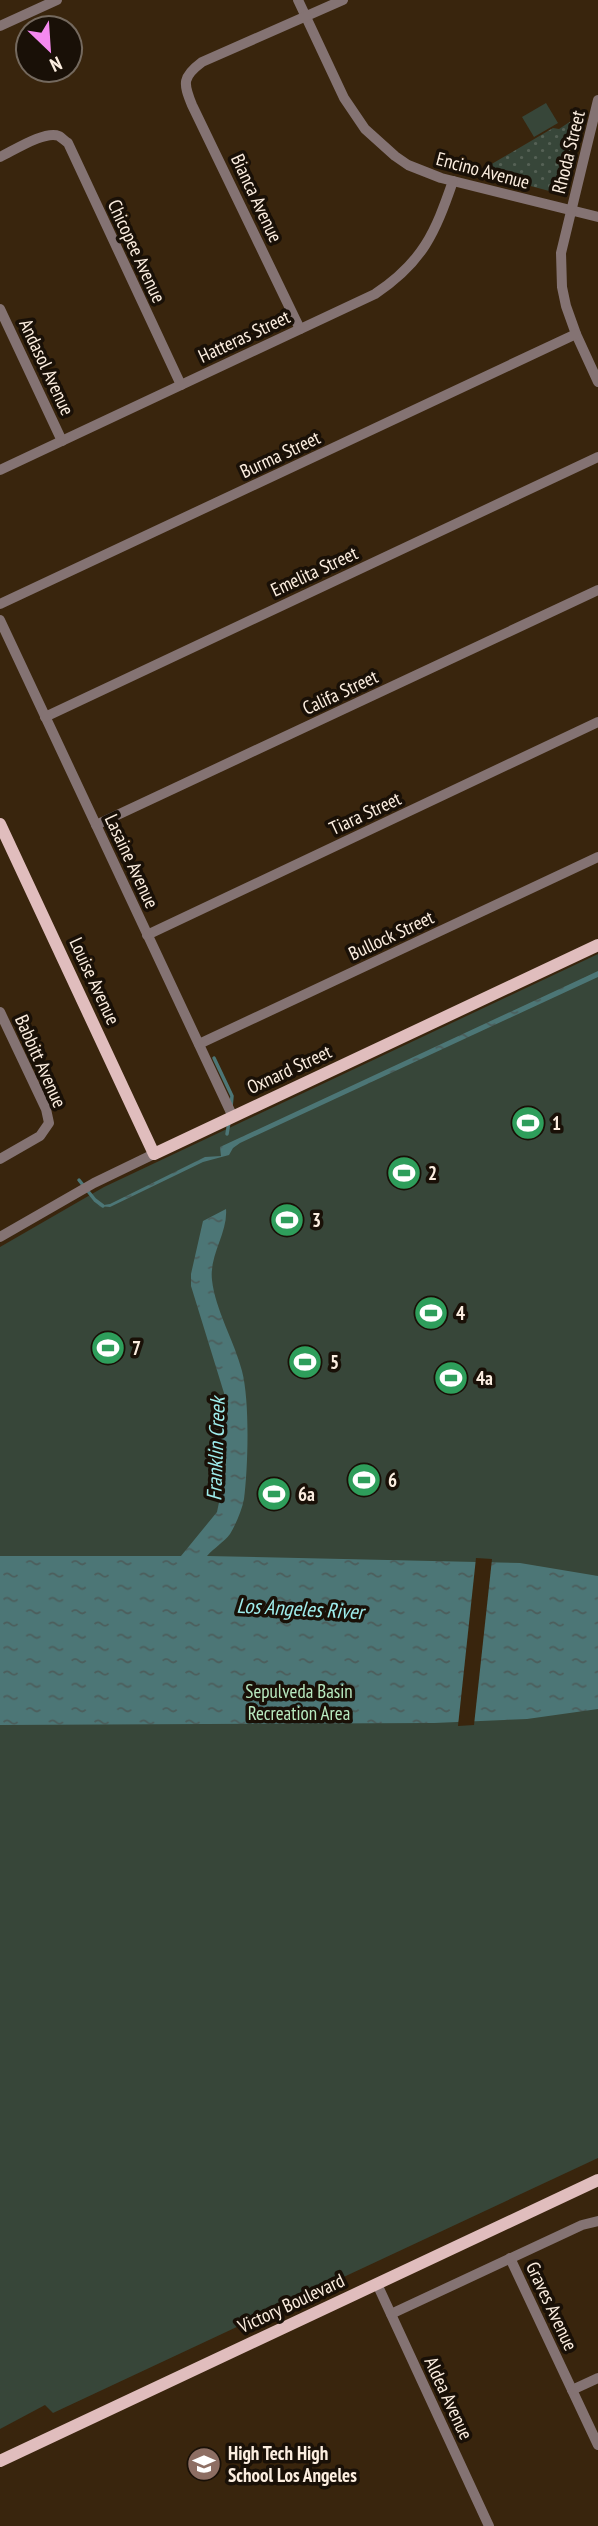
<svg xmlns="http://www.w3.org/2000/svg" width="598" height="2526" viewBox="0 0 598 2526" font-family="'PT Sans Narrow',sans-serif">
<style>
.grass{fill:url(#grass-dots)}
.park{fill:#374639}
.water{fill:url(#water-ripples)}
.pier{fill:#39250d}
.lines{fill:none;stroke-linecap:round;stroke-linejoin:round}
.stream{stroke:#4c7676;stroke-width:3.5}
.minor{stroke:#847373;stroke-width:10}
.major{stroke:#e0bdbd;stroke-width:12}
.labels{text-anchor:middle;stroke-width:7;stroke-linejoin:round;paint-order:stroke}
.street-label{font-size:19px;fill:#fceee0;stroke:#191007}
.poi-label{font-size:19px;font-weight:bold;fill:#fceee0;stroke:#191007;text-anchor:start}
.park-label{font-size:19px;fill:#b8e9bf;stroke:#191007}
.water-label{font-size:21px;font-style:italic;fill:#9feeed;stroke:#191007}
</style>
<defs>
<pattern id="grass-dots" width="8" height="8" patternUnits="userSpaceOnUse" patternTransform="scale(1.75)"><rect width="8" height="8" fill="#374639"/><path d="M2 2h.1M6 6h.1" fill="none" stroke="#556155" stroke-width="1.8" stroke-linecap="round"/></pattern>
<pattern id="water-ripples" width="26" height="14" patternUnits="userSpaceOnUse" patternTransform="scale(1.75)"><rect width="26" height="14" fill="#4c7676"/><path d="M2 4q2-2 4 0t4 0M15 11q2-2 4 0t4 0" fill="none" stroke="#4c5e5c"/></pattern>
</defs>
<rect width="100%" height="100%" fill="#39250d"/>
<polygon class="grass" points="574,119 578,121 560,188 553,192 478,172 553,128 559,129"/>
<g class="park">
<polygon points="546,103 558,123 534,137 522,117"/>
<polygon points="598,954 598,2158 53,2413 45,2405 0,2429 0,1247 104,1187"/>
</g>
<g class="water">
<polygon points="598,971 598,977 240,1143 233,1148 229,1155 203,1162 110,1207 98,1206 110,1204 205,1157 221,1156 220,1147"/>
<path d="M226,1209C228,1233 209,1255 212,1280C215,1309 235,1343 242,1371C250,1401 248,1469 244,1499C242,1510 236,1524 230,1534C224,1542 214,1548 207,1556L520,1563L598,1576V1709L527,1719L434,1723L0,1725V1556H181L217,1512L222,1488L220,1459L222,1427L226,1414L224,1393L191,1286V1274L203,1221Z"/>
</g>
<polygon class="pier" points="476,1558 492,1559 474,1725 458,1726"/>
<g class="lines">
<g class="stream">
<polyline points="214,1058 232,1096 231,1107"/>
<polyline points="227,1134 229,1122"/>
<polyline points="79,1180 95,1200 103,1206"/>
</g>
<g class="minor">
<polyline points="298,0 344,98 365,129 395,156 408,165 441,178 598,217"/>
<polyline points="0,26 57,0"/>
<polyline points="598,100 561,253 562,287 566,306 576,334 598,382"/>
<path d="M0,157C13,151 45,130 59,136C62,138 65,141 68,143L181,385"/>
<polyline points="0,309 62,441"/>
<path d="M300,329L192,105C183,83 182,77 202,62L343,0"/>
<path d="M0,470L375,294C423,262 435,233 453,181"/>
<polyline points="0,604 576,334"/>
<polyline points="0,620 233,1117"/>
<polyline points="45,717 598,457"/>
<polyline points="96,825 598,590"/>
<polyline points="147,935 598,722"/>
<polyline points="0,1012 46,1109 49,1123 40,1136 0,1159"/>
<polyline points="199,1044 598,857"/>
<polyline points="0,1237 94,1183 154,1154"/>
<polyline points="510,2258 598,2445"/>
<polyline points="377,2284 489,2526"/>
<polyline points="391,2314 582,2225 598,2221"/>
<polyline points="572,2390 598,2378"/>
</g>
<g class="major">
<polyline points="0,824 154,1154 598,945"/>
<polyline points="0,2461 598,2180"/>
</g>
</g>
<defs>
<g id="stadium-disc" transform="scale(1.75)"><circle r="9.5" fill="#2e9e5b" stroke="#191007"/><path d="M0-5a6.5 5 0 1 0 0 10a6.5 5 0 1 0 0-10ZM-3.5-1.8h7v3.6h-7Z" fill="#fff"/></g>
<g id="school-disc" transform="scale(1.75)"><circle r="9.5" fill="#8d6e63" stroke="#191007"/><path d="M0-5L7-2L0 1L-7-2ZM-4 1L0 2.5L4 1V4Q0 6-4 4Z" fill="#fff"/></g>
</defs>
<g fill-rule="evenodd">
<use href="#stadium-disc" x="528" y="1123"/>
<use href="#stadium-disc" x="404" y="1173"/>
<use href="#stadium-disc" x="287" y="1220"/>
<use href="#stadium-disc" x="431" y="1313"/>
<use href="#stadium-disc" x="108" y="1348"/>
<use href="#stadium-disc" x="305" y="1362"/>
<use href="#stadium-disc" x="451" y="1378"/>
<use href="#stadium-disc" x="364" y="1480"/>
<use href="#stadium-disc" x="274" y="1494"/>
<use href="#school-disc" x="204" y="2464"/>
</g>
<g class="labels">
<g class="street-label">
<text transform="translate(568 152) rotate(-76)" y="7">Rhoda Street</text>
<text transform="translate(483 170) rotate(15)" y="7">Encino Avenue</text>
<text transform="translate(257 198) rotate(65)" y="7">Bianca Avenue</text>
<text transform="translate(137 251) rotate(65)" y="7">Chicopee Avenue</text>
<text transform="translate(244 336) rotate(-25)" y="7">Hatteras Street</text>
<text transform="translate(47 367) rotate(65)" y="7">Andasol Avenue</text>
<text transform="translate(280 454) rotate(-25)" y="7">Burma Street</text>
<text transform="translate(314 571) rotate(-25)" y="7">Emelita Street</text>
<text transform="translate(340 692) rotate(-25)" y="7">Califa Street</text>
<text transform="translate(365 813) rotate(-25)" y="7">Tiara Street</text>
<text transform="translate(132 861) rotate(65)" y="7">Lasaine Avenue</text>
<text transform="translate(391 935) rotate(-25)" y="7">Bullock Street</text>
<text transform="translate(95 981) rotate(65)" y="7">Louise Avenue</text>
<text transform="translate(41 1061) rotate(66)" y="7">Babbitt Avenue</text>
<text transform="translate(289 1069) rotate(-25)" y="7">Oxnard Street</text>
<text transform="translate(291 2303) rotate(-25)" y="7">Victory Boulevard</text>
<text transform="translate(552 2306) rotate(65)" y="7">Graves Avenue</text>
<text transform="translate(449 2398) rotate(65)" y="7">Aldea Avenue</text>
</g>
<g class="poi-label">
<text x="552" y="1130">1</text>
<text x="428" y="1180">2</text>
<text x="312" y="1227">3</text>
<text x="456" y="1320">4</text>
<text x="132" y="1355">7</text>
<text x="330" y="1369">5</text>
<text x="476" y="1385">4a</text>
<text x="388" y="1487">6</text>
<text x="298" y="1501">6a</text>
<text x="228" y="2460">High Tech High<tspan x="228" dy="22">School Los Angeles</tspan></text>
</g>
<g class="park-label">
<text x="299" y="1698">Sepulveda Basin<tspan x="299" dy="22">Recreation Area</tspan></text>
</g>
<g class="water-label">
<text transform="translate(216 1449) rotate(-88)" y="7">Franklin Creek</text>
<text transform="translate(300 1609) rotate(3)" y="7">Los Angeles River</text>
</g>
</g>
<g transform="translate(49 49) rotate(155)"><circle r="33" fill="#191007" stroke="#74695e" stroke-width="2"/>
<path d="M0-5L12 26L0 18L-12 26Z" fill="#f589ef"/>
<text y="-10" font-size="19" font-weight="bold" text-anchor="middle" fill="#fceee0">N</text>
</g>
</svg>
